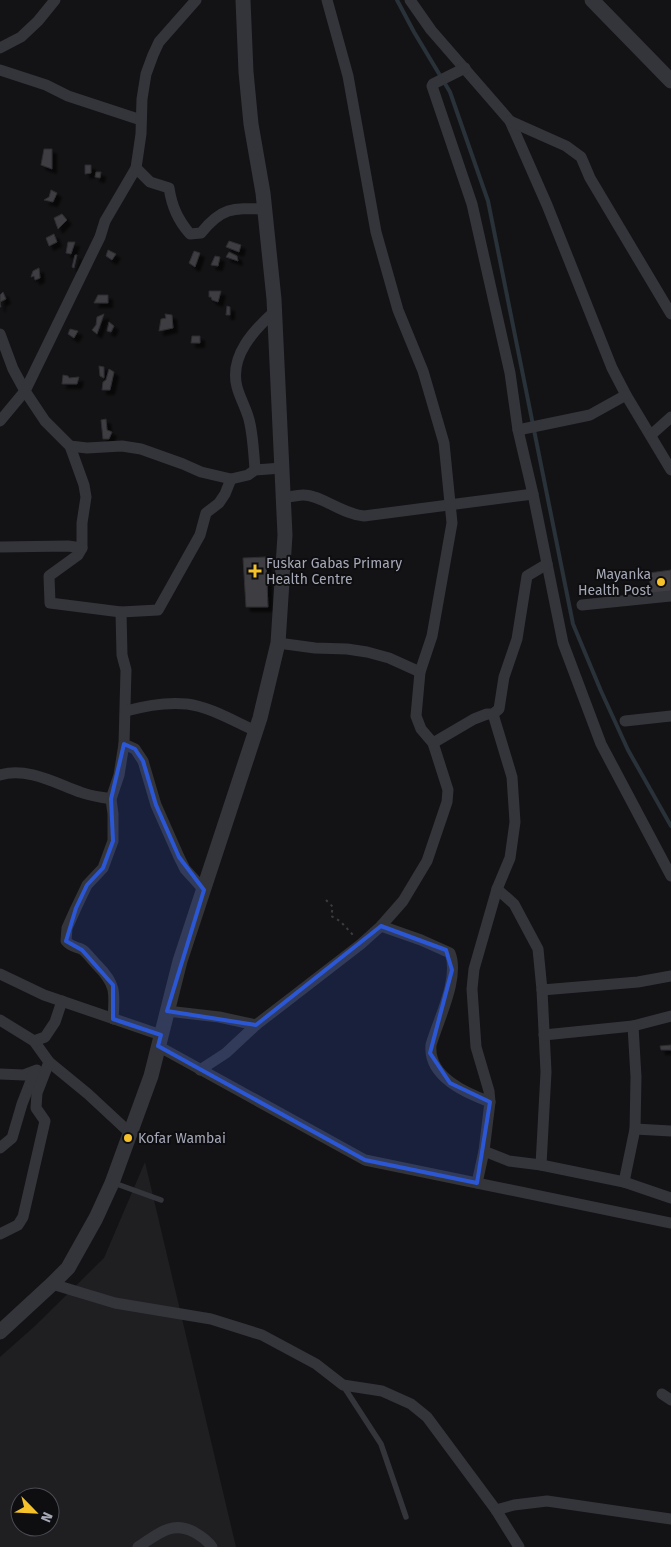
<svg xmlns="http://www.w3.org/2000/svg" width="671" height="1547" viewBox="0 0 671 1547" font-family="'Fira Sans',sans-serif">
<style>
.built{fill:#1f1f22;fill-rule:evenodd}
.lines{fill:none;stroke-linecap:round;stroke-linejoin:round}
.stream{stroke:#293139;stroke-width:4}
.building{fill:#3d3d42;stroke:#2e2d31;filter:url(#shadow)}
.path{stroke:#3a3c41;stroke-width:2;stroke-dasharray:2.5 4;stroke-linecap:butt}
.service{stroke:#34353a;stroke-width:5.5}
.minor{stroke:#34353a;stroke-width:11}
.tertiary{stroke:#34353a;stroke-width:15}
.marked{fill:#2b57d5;fill-opacity:0.2;stroke:#2b57d5;stroke-width:4;stroke-linejoin:round}
.poi-dot{fill:#f5c22b;stroke:#0e0e10;stroke-width:2}
.labels{text-anchor:middle;stroke-width:4;stroke-linejoin:round;paint-order:stroke}
.poi-label{font-size:14px;fill:#a5a8b6;stroke:#0e0e10;text-anchor:start}
</style>
<defs>
<filter id="shadow"><feDropShadow dx="4.5" dy="4.5" stdDeviation="1" flood-color="#0009"/></filter>
</defs>
<rect width="100%" height="100%" fill="#131315"/>
<path class="built" d="M145,1162L236,1547H0V1357L35,1326L104,1258ZM20,1497H50V1527H20Z"/>
<g class="lines">
<polyline class="stream" points="397,0 414,32 450,92 488,201 573,624 601,691 628,750 671,826"/>
</g>
<g class="building">
<polygon points="44,149 52,149 52,169 41,165"/>
<polygon points="85,165 91,165 91,173 85,174"/>
<polygon points="96,172 101,172 100,178 95,177"/>
<polygon points="51,190 57,193 53,202 44,200 49,197"/>
<polygon points="62,214 67,220 58,229 54,218"/>
<polygon points="54,234 57,242 49,246 46,238"/>
<polygon points="229,241 241,245 239,252 226,247"/>
<polygon points="68,242 75,242 71,254 66,253"/>
<polygon points="108,250 116,254 112,260 106,256"/>
<polygon points="194,251 200,253 195,267 189,263"/>
<polygon points="229,252 237,256 238,261 226,257"/>
<polygon points="75,255 77,255 74,268 72,267"/>
<polygon points="215,256 220,257 218,266 211,265"/>
<polygon points="39,268 40,278 35,280 34,276 31,277 33,271"/>
<polygon points="209,291 221,291 218,302 212,300 211,297 209,297"/>
<polygon points="3,292 6,299 0,302 1,307 0,307 0,295"/>
<polygon points="98,295 108,295 108,303 94,303"/>
<polygon points="227,306 230,307 230,315 226,315"/>
<polygon points="104,314 97,334 92,330 96,325 97,317"/>
<polygon points="165,314 172,315 173,328 159,331 161,319 166,318"/>
<polygon points="109,322 114,326 111,332 107,331"/>
<polygon points="70,329 78,331 74,338 68,334"/>
<polygon points="192,336 200,336 200,343 191,343"/>
<polygon points="99,366 104,367 104,378 100,376"/>
<polygon points="109,369 114,372 110,390 102,390 103,382 106,380"/>
<polygon points="63,375 68,376 69,378 79,377 77,384 62,384"/>
<polygon points="106,419 107,430 112,432 109,439 103,439 101,420"/>
<polygon points="266,557 268,607 246,607 243,558"/>
<polygon points="671,570 671,592 651,594 649,573"/>
<polygon points="671,1045 671,1050 661,1050 660,1046"/>
</g>
<g class="lines">
<polyline class="path" points="326,900 333,907 331,916 340,921 354,936"/>
<g class="service">
<polyline points="114,1183 161,1200"/>
<polyline points="344,1387 381,1444 406,1517"/>
</g>
<g class="minor">
<polyline points="410,0 431,30 510,121 547,205 612,368 626,395 671,470"/>
<polyline points="0,48 21,37 38,21 55,0"/>
<polyline points="465,68 433,84 432,86 472,204 510,373 518,430 533,494 563,643 601,744 671,876"/>
<polyline points="0,70 46,85 68,96 141,120"/>
<polyline points="510,121 566,146 581,157 590,178 671,314"/>
<path d="M136,168L150,182L169,188C172,207 178,220 190,234L201,233C222,207 233,208 265,209"/>
<polyline points="0,334 13,369 25,391 45,421 70,446 84,485 86,497 82,523 82,548 78,555 49,576 50,603 121,612 158,610 200,535 206,513 219,503 225,494 231,479"/>
<polyline points="0,421 25,391 100,237 105,221 136,168 141,134 142,99 146,74 153,55 159,42 196,0"/>
<polyline points="518,430 590,415 626,395"/>
<polyline points="651,435 671,417"/>
<polyline points="70,446 87,448 122,446 141,449 183,464 201,472 231,479 248,475 255,470 282,468"/>
<path d="M255,470C254,455 253,438 250,424C248,411 240,399 237,387C229,356 254,330 275,311"/>
<path d="M283,498C290,497 297,495 303,495C322,495 341,514 364,516L533,494"/>
<polyline points="0,547 68,546 82,548"/>
<polyline points="582,605 671,596"/>
<polyline points="121,612 122,655 126,670 124,744 135,749 143,761 156,805 179,857 185,869 204,890"/>
<polyline points="278,643 315,648 347,649 367,652 389,658 420,672"/>
<path d="M126,711C144,706 168,702 187,704C211,707 235,722 256,731"/>
<polyline points="625,721 671,716"/>
<polyline points="433,743 474,719 487,714 493,714 499,709 504,677 517,639 527,576 547,564"/>
<path d="M0,775C27,767 55,783 80,792C90,796 101,797 111,799"/>
<polyline points="497,889 514,904 538,949 542,990 546,1072 541,1165"/>
<path d="M381,926L421,940L450,953C460,978 438,1020 431,1045C428,1077 466,1093 490,1102"/>
<polyline points="0,974 44,995 161,1035"/>
<polyline points="542,990 638,982 671,976"/>
<polyline points="167,1011 219,1017 256,1025"/>
<path d="M113,1019C115,992 116,984 97,965C92,960 88,954 83,950C76,946 72,948 66,941L67,928L76,908L87,885L103,868L113,841V814L111,799L119,775L124,744"/>
<polyline points="0,1020 34,1041 49,1062 88,1094 130,1133"/>
<polyline points="544,1035 633,1026 671,1016"/>
<polyline points="34,1041 45,1037 55,1022 62,1001"/>
<polyline points="158,1046 365,1160 671,1223"/>
<polyline points="200,1070 226,1053 256,1025 361,944 381,926 403,901 427,861 447,802 448,790 433,743 421,729 416,716 420,672 432,636 452,523 444,443 423,371 398,310 376,232 348,76 327,0"/>
<polyline points="0,1074 24,1075 37,1070"/>
<polyline points="635,1129 671,1131"/>
<polyline points="0,1148 12,1138 22,1104 34,1073"/>
<polyline points="484,1151 509,1161 541,1165 624,1182 671,1198"/>
<polyline points="624,1182 635,1129 636,1077 633,1026"/>
<polyline points="477,1183 484,1151 490,1102 489,1091 476,1047 472,989 474,969 497,889 510,858 515,822 512,777 493,714"/>
<polyline points="0,1234 18,1225 23,1217 45,1121 36,1108 37,1093 49,1062"/>
<polyline points="52,1284 115,1303 211,1319 262,1335 316,1364 343,1385 382,1391 411,1404 427,1417 496,1510 519,1547"/>
<polyline points="662,1394 671,1400"/>
<polyline points="496,1510 514,1505 547,1501 671,1519"/>
<path d="M138,1547C157,1535 171,1520 194,1532C201,1536 208,1541 212,1547"/>
</g>
<g class="tertiary">
<polyline points="592,0 671,81"/>
<polyline points="0,1332 52,1284 68,1268 96,1218 112,1183 151,1076 180,961 260,718 278,643 285,535 274,299 263,193 251,124 246,72 243,0"/>
</g>
</g>
<path class="marked" d="M124,744L135,749L143,761L156,805L179,857L204,890L167,1011L256,1025L381,926L446,950L452,970L430,1053L450,1083L490,1102L477,1183L365,1160L158,1046L161,1035L113,1019V985L82,950L66,941L76,908L87,885L103,868L113,841L111,799Z"/>
<g class="poi-dot">
<path d="M252.5 563.5h5v5h5v5h-5v5h-5v-5h-5v-5h5z"/>
<circle cx="661" cy="582" r="5"/>
<circle cx="128" cy="1138" r="5"/>
</g>
<g class="labels">
<g class="poi-label">
<text x="266" y="568">Fuskar Gabas Primary<tspan x="266" dy="16">Health Centre</tspan></text>
<text x="651" y="579" text-anchor="end">Mayanka<tspan x="651" dy="16">Health Post</tspan></text>
<text x="138" y="1143">Kofar Wambai</text>
</g>
</g>
<g transform="translate(35 1512) rotate(114)"><circle r="24" fill="#0e0e10" stroke="#4a4c52"/>
<path d="M0-4L9 19L0 12L-9 19Z" fill="#f5c22b"/>
<text y="-8" font-size="14" font-weight="bold" text-anchor="middle" fill="#a5a8b6">N</text>
</g>
</svg>
